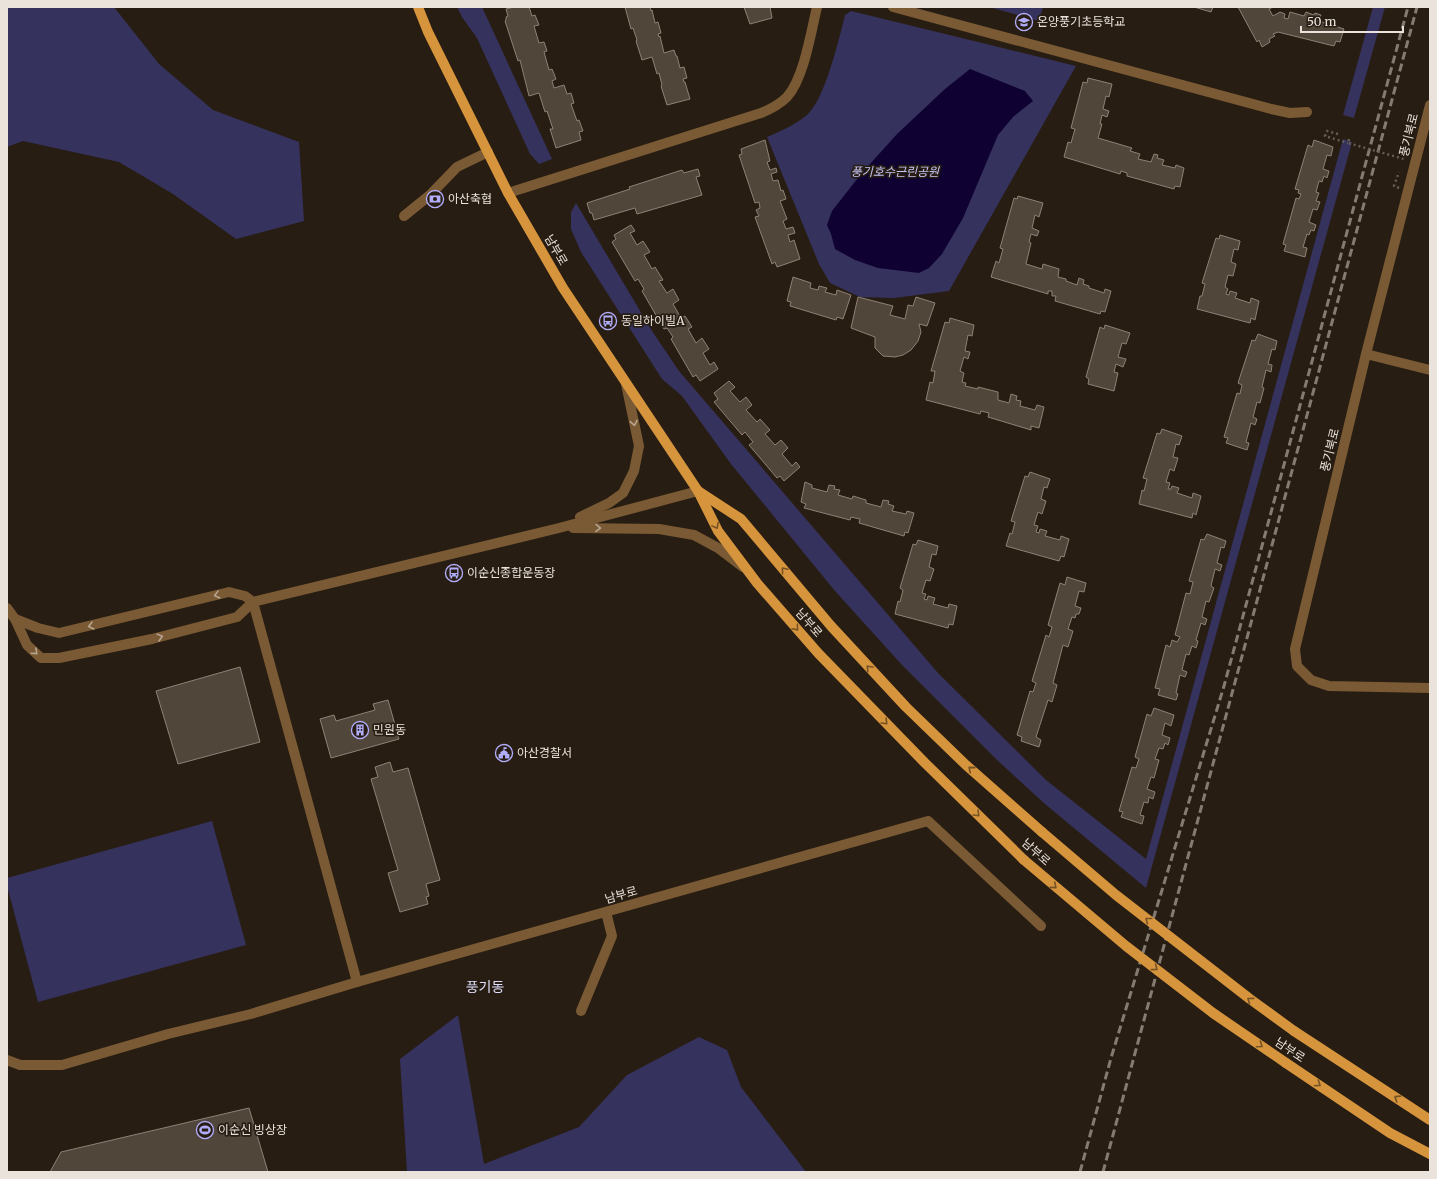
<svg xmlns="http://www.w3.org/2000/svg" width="1437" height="1179" viewBox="0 0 1437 1179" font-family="Merriweather,'Noto Sans KR',serif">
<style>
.green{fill:#36325e}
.water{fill:#0f0233}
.building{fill:#51463a;stroke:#8e8275}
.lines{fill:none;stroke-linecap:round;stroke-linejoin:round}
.path{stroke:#675e54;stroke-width:2.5;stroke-dasharray:2 3;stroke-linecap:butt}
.minor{stroke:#7a5a34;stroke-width:10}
.major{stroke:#d6943d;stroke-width:10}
.rail{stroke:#847c73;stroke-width:3;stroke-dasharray:8 4;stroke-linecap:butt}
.path-bridge{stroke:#675e54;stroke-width:2.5;stroke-dasharray:2 3;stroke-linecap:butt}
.major-bridge{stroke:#d6943d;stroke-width:10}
.oneway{stroke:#b8a590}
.oneway2{stroke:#765325}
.labels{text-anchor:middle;stroke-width:3.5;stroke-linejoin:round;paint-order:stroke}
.poi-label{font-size:12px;fill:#eae3dc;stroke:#271d12;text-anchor:start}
.street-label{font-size:12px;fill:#eae3dc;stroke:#271d12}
.park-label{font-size:12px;font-style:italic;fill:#c6c5f9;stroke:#271d12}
.quarter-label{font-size:14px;fill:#dedefc;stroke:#271d12}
</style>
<rect width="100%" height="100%" fill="#271d12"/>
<g class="green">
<polygon points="7,7 114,7 159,64 213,110 299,142 304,221 236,239 173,194 119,162 23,141 7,147"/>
<polygon points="457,7 482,7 552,159 539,164 530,154 477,38 462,17"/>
<polygon points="989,7 1043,7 1039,21"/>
<polygon points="1373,7 1385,7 1354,118 1343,115"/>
<path d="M851,11L1076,66L949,291L894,298L860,297L830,283L819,264L767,137C781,131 795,125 807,115C825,99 839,39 845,15Z"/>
<polygon points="1343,139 1352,142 1146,888 1045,804 997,760 902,665 835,591 731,464 682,396 662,379 581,252 571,229 571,212 576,203 652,331 679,371 938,673 1046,780 1146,859"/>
<polygon points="212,821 246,945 38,1002 7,886 7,878"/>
<polygon points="458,1015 484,1164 579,1127 627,1075 699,1037 727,1050 741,1087 806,1172 407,1172 400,1059"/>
</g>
<polygon class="water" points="970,69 1025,91 1033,101 1013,117 998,135 963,218 942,254 929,268 919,273 878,268 855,260 835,249 831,234 827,225 832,211 861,174 897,134 945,89"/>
<g class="building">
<polygon points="514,7 529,7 532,16 535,15 539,25 534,26 539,43 544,42 547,51 544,52 549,70 552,69 556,79 552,81 554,88 564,85 567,94 571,93 574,103 571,104 577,121 579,120 583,131 579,132 581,140 556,148 550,129 553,129 547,111 545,112 539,93 529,96 520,60 518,61 505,21 506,20 506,17 508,16 506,9"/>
<polygon points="625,7 650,7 651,11 652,10 655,23 658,22 661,33 658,34 659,37 660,36 664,53 674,50 676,56 677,56 680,68 684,67 687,78 683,79 684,82 685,82 690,99 667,105 661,86 662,85 659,73 657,74 652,57 642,60 636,41 637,40 633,28 631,29"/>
<polygon points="744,7 770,7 772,18 750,24"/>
<polygon points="1194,7 1213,7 1211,12"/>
<polygon points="1238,7 1273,7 1269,9 1273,16 1280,12 1285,14 1284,18 1288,19 1290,12 1304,16 1306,12 1314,15 1315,13 1321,15 1319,21 1344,29 1340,42 1336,41 1334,46 1278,32 1273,34 1275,36 1269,39 1270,42 1262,47 1259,40 1257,42"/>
<polygon points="1088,78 1112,84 1109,97 1106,96 1103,109 1109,111 1107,117 1102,115 1100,124 1102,124 1098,138 1132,148 1130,151 1140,154 1138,159 1151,162 1154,154 1158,155 1157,158 1164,160 1162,165 1175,168 1176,165 1184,168 1180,187 1175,186 1174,189 1127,176 1127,173 1121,171 1120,174 1064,157 1068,142 1071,143 1075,129 1071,128 1083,82 1087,83"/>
<polygon points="765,140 770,161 767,162 770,170 776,168 777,172 771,174 773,181 778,180 781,191 783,190 786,199 780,201 787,219 783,221 786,229 793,227 795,233 788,235 790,242 794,240 800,259 777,267 775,262 772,264 755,217 759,216 756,210 760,208 759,202 755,203 739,155 742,154 741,149"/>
<polygon points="1314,140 1333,147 1331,156 1327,155 1323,169 1329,171 1327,178 1324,176 1322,182 1319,181 1316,192 1319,193 1316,201 1320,202 1317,210 1313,209 1309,222 1316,225 1314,231 1311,230 1309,235 1307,234 1303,247 1307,248 1305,257 1284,251 1286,245 1283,244 1296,198 1299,199 1301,194 1298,193 1299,190 1295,189 1308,145 1312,147"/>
<polygon points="698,169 700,176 696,177 702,195 637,214 635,208 594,220 592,213 590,213 587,203 630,189 629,187 682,170 684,173"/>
<polygon points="1018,196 1043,203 1039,217 1035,215 1032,228 1039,231 1037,236 1031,234 1029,242 1031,243 1026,264 1042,269 1043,264 1059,269 1058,277 1066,279 1066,281 1077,285 1079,278 1084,280 1083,284 1089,286 1089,288 1104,293 1105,289 1111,291 1105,312 1101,311 1100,314 1055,301 1056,296 1052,296 1052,291 1048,291 1048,294 991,277 996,261 999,263 1003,249 1000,248 1014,198 1017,199"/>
<polygon points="631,225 635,231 630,233 637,245 643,241 650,252 644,255 652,269 655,267 663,280 659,281 667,293 673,289 679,300 673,304 681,318 685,316 692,327 688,329 696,343 702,338 709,349 703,353 710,365 714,362 718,369 700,381 696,375 693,377 671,339 673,337 667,328 664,329 642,291 644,289 638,279 635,281 612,242 616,239 614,235"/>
<polygon points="1220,235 1240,241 1238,250 1234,249 1231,262 1236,264 1233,276 1228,275 1225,287 1228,289 1226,294 1229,295 1230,291 1237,293 1235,298 1250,303 1251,298 1259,301 1255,320 1251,318 1250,323 1197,309 1200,296 1202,296 1205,284 1202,283 1216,238 1219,239"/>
<polygon points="793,277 811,283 810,288 818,290 819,286 827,288 825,292 836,295 837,290 851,295 843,319 837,317 836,320 790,306 791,302 787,301"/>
<polygon points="858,297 893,306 890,315 905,319 908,305 913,306 916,297 935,303 927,326 919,324 921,332 918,341 911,350 903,355 895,357 883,356 875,348 875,337 851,328"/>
<polygon points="950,318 974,325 972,336 968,335 965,351 970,352 968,359 964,357 960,371 964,373 962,382 966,383 965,386 978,389 978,387 998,392 998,400 1009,403 1011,394 1017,396 1016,400 1021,401 1020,406 1035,410 1037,405 1044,407 1039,428 1031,426 1031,430 988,417 989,413 981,411 980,414 926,400 930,382 933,383 935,371 931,371 945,322 949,323"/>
<polygon points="1105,325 1130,333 1126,344 1122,343 1118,357 1126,359 1123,367 1116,364 1114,372 1118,373 1114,391 1088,384 1089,379 1086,377 1100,327 1104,329"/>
<polygon points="1258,334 1277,341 1275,350 1272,349 1268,364 1272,365 1271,372 1266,370 1262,387 1264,388 1260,403 1257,402 1253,417 1257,419 1255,425 1251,423 1246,442 1249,443 1247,450 1226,443 1228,438 1224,437 1237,393 1240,394 1242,385 1238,383 1252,340 1255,341"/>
<polygon points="729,381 735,387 730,391 740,402 746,397 752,405 746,410 757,422 760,419 770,430 765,434 775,445 781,440 788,448 782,454 792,466 796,462 800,467 784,481 780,476 777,478 749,445 753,442 745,432 742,435 714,402 718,399 714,393"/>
<polygon points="1162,429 1182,436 1179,445 1176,444 1173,457 1178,458 1174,471 1170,469 1166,482 1170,483 1168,489 1171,489 1172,486 1179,488 1177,493 1192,498 1193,493 1201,496 1196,515 1193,513 1192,518 1139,504 1142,490 1144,491 1147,479 1143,478 1157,433 1160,434"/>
<polygon points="1030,472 1050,479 1047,488 1044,487 1041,499 1046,501 1042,514 1038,512 1034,525 1038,526 1036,532 1039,533 1040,529 1047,531 1045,536 1060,540 1061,536 1069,539 1064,557 1061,556 1059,561 1006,546 1010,533 1012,534 1015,522 1011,521 1025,476 1028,477"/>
<polygon points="805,482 812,485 812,488 827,492 829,485 835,486 834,489 840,490 838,495 852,499 853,496 866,500 866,503 881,507 883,500 889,501 888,504 894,506 892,511 906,514 907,511 914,513 908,533 905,532 904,536 859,523 860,519 851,517 850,520 804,508 806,504 801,502"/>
<polygon points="1207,534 1226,541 1224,548 1221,547 1217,563 1222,565 1220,571 1215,569 1211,586 1214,588 1209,602 1206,601 1202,617 1207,619 1205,625 1201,623 1196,640 1198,641 1196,648 1192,646 1189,655 1186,654 1182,670 1187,672 1185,677 1180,675 1176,693 1178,694 1176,700 1158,695 1160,689 1155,688 1166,645 1170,647 1172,640 1177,642 1180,637 1175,635 1186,593 1190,594 1193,582 1189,581 1201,539 1204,540"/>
<polygon points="918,540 938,546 936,555 932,554 929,567 934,569 930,581 926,580 922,593 926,594 924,599 927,600 928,596 935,598 933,604 948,608 949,604 957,606 953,625 949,624 948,628 895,614 898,601 900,602 903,590 900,588 913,544 916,545"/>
<polygon points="1067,577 1086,583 1084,592 1079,591 1075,606 1081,608 1079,614 1076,614 1075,618 1072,617 1068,629 1073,631 1068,647 1063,645 1053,683 1057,685 1052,702 1048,700 1036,737 1041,740 1039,747 1021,741 1022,737 1017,735 1030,691 1033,692 1036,683 1032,681 1046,635 1049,637 1052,627 1048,625 1060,583 1065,585"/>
<polygon points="240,667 260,742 178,764 156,691"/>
<polygon points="388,700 399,739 331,758 320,719 334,715 336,721 375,710 373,704"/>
<polygon points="1154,708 1174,715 1171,726 1165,723 1162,735 1170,738 1168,745 1165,743 1163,749 1159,748 1155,759 1159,760 1154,778 1151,777 1147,789 1155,792 1153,799 1149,797 1148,803 1144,802 1140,815 1144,816 1142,824 1121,817 1123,812 1119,811 1132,767 1136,768 1139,759 1135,757 1147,714 1151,716"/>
<polygon points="390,762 393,772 408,768 440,880 426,884 429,896 426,897 428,904 400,912 388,873 398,870 371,779 378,777 375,767"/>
<polygon points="249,1108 268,1172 50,1172 61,1152"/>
</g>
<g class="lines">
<g class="path">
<polyline points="1338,134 1327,131 1325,136 1348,143"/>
<polyline points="1399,188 1394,186 1399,172"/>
</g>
<g class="minor">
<polyline points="893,7 1271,109 1290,113 1307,112"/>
<polyline points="1430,105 1366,354 1295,649 1297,666 1311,680 1329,686 1430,688"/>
<path d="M508,193L761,113C771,109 780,104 787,97C804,78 811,32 817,7"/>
<polyline points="404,216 430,195 457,167 488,152"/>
<polyline points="1366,354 1430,370"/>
<polyline points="580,517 609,503 623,493 634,471 639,446 626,384"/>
<polyline points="573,528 659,529 694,535 718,548 743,567"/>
<polyline points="7,608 15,619 27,645 41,658 59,658 152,639 237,617 253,602 559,528 698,491"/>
<polyline points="357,982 928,821 1041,926"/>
<polyline points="581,1011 612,936 606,912"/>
<polyline points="7,1060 20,1065 62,1065 168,1034 251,1014 357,982 253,602 245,596 229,592 59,633 38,628 15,619"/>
</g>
<g class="major">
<polyline points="418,7 428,32 508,193 563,288 698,491 718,531 757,583 818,653 925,763 1024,860"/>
<polyline points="698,491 741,519 831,626 906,707 966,765 1042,832"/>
<polyline points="1294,1031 1430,1120"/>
<polyline points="1286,1063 1390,1133 1430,1154"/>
</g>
<g class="rail">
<polyline points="1080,1172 1111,1058 1224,686 1408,7"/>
<polyline points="1103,1172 1417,7"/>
</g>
<polyline class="path-bridge" points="1349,139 1348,143 1404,159 1406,156"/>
<g class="major-bridge">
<polyline points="1042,832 1116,895 1250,999 1294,1031"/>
<polyline points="1024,860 1126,946 1213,1013 1286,1063"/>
</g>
</g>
<defs><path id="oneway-chevron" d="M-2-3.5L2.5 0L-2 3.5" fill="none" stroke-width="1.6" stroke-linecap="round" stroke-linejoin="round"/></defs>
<g class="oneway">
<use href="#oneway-chevron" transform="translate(634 423) rotate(79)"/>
<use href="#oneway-chevron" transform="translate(598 528) rotate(1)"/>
<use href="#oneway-chevron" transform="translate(217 595) rotate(166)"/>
<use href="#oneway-chevron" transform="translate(91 626) rotate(166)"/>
<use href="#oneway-chevron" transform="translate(160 637) rotate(-15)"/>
<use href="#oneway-chevron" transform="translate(35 652) rotate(42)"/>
</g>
<g class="oneway2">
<use href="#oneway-chevron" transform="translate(716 526) rotate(62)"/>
<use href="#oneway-chevron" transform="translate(784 570) rotate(-130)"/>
<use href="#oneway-chevron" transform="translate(796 628) rotate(49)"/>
<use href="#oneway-chevron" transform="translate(869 668) rotate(-133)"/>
<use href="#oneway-chevron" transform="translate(885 722) rotate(46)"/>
<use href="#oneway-chevron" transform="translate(971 769) rotate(-139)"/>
<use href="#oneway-chevron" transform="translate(977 814) rotate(45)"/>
<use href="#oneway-chevron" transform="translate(1054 886) rotate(40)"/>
<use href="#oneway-chevron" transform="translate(1148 920) rotate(-142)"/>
<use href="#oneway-chevron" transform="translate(1155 968) rotate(37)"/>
<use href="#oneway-chevron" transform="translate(1250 1000) rotate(-143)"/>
<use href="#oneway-chevron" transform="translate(1260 1045) rotate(35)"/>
<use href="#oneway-chevron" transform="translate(1318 1084) rotate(34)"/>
<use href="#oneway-chevron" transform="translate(1397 1098) rotate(-147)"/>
</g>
<defs>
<g id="school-ring" transform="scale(0.9)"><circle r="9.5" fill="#271d12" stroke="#b1adfa" stroke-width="1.5"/><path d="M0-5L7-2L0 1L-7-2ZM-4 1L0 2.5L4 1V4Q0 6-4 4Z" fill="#b1adfa"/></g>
<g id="bank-ring" transform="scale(0.9)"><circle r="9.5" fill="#271d12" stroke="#b1adfa" stroke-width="1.5"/><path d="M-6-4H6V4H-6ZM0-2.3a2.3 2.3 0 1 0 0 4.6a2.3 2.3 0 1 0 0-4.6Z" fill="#b1adfa"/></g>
<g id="bus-ring" transform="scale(0.9)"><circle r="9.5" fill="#271d12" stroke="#b1adfa" stroke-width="1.5"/><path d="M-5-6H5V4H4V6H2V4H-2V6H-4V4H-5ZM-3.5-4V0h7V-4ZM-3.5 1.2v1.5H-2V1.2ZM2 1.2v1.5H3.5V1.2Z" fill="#b1adfa"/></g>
<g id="building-ring" transform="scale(0.9)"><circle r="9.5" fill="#271d12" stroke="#b1adfa" stroke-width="1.5"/><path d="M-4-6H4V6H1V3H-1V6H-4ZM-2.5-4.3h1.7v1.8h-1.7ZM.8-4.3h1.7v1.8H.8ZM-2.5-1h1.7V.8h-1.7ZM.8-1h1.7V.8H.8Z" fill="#b1adfa"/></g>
<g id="civic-ring" transform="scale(0.9)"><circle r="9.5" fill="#271d12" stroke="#b1adfa" stroke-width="1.5"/><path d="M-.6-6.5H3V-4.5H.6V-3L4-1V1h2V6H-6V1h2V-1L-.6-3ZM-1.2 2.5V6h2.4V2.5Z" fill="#b1adfa"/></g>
<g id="stadium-ring" transform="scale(0.9)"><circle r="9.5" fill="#271d12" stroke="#b1adfa" stroke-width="1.5"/><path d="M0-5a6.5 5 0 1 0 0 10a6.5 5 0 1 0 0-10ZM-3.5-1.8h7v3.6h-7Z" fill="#b1adfa"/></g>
</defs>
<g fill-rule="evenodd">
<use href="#school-ring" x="1024" y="22"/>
<use href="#bank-ring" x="435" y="199"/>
<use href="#bus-ring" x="608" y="321"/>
<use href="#bus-ring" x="454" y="573"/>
<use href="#building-ring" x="360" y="730"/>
<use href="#civic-ring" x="504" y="753"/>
<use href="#stadium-ring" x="205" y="1130"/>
</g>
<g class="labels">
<g class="poi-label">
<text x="1037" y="26">온양풍기초등학교</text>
<text x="448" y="203">아산축협</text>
<text x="621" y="325">동일하이빌A</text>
<text x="467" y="577">이순신종합운동장</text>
<text x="373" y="734">민원동</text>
<text x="517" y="757">아산경찰서</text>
<text x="218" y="1134">이순신 빙상장</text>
</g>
<g class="street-label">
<text transform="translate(1409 135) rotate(-76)" y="4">풍기북로</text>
<text transform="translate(556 250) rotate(60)" y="4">남부로</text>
<text transform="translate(1330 450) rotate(-76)" y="4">풍기북로</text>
<text transform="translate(809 623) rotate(49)" y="4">남부로</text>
<text transform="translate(1036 852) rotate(42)" y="4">남부로</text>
<text transform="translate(621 895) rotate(-16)" y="4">남부로</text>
<text transform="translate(1290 1050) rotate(34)" y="4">남부로</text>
</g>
<g class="park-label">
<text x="895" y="176">풍기호수근린공원</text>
</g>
<g class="quarter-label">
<text x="485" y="992">풍기동</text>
</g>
</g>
<rect width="1437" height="1179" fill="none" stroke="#eae3dc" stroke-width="16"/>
<path d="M1301 26v6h102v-6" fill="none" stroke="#eae3dc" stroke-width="2"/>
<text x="1307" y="26" font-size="12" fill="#eae3dc" stroke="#271d12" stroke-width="3" paint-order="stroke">50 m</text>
</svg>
